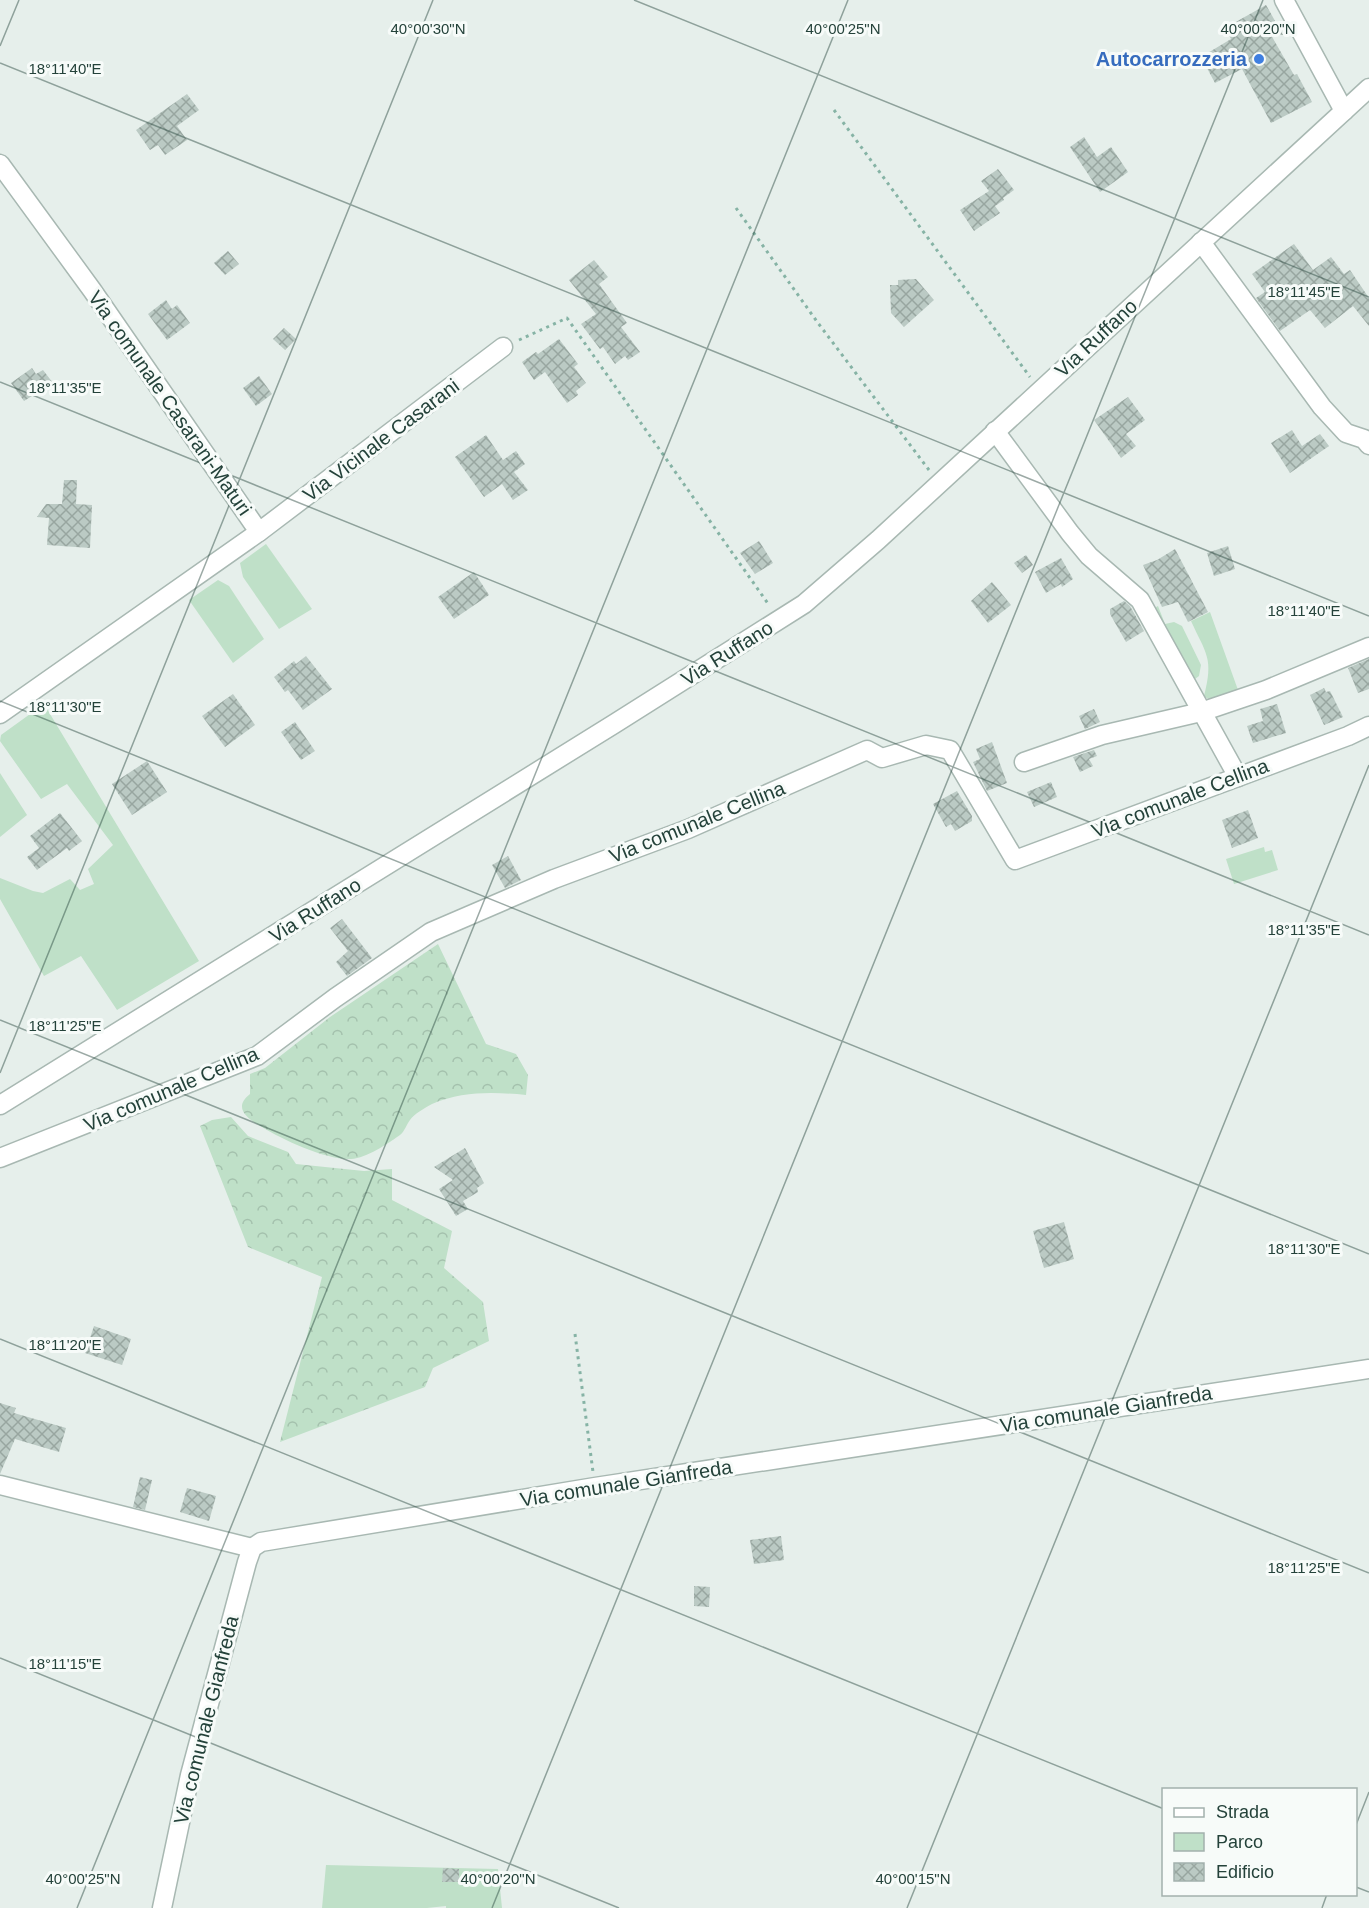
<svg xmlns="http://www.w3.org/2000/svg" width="1369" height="1908" viewBox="0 0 1369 1908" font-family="Arial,sans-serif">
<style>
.forest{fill:url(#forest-crowns)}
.green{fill:#bfe0c8}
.building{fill:url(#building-cross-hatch)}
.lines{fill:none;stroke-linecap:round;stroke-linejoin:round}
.minor-casing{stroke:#a8b8b2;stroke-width:21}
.tertiary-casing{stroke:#a8b8b2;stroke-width:21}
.path{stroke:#86b3a5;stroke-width:3;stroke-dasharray:3 4.5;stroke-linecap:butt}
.minor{stroke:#fff;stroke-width:18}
.tertiary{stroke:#fff;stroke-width:18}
.ticks{fill:none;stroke:#24423a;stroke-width:1.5;stroke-opacity:0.45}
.shop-dot{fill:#3f7fe0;stroke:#f7fbf9;stroke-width:2}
.labels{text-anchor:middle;stroke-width:6;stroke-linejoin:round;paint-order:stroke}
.shop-label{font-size:20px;font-weight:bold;fill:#366cbe;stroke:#f7fbf9;text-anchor:end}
.street-label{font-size:20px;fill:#24423a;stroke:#f7fbf9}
.ticks-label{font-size:15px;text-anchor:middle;fill:#24423a;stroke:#f7fbf9;stroke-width:6;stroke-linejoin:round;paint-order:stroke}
</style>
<defs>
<pattern id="forest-crowns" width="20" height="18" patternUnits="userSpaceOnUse" patternTransform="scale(1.5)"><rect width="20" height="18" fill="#bfe0c8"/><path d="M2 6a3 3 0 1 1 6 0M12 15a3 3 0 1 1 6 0" fill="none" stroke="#a4c1ad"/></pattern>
<pattern id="building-cross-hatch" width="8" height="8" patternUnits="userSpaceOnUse" patternTransform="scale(1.5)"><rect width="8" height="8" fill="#bbcac4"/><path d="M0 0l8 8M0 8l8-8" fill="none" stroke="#98a6a0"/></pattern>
</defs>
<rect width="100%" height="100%" fill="#e6efeb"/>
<g class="forest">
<path d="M438,944L486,1044L516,1054L528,1075L526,1095C493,1092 463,1091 432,1104C425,1108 414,1114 410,1120C406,1125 405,1131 400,1135C387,1144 367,1158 351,1159C326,1160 283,1140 262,1127C248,1119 232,1108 250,1094V1074L265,1068L330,1017Z"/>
<polygon points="231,1117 248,1136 288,1152 296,1164 364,1171 392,1169 392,1200 452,1231 444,1268 483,1302 489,1341 433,1368 425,1387 280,1442 322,1277 248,1247 200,1126 212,1120"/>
</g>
<g class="green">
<polygon points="266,544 312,609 279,629 243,577 240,563"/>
<polygon points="218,580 229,586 264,639 233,663 189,600"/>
<polygon points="1158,606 1165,624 1174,622 1182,626 1201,665 1199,676 1188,684 1151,610"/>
<path d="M1210,612L1238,690C1227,695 1214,705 1204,696C1214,658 1206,654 1191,621Z"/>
<polygon points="44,704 199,961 117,1010 81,956 44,976 0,899 0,878 33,891 43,893 70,879 80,890 94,884 88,869 113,845 67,784 41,799 0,741 1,735"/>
<polygon points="0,773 27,815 0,837"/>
<polygon points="1264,847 1265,852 1272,850 1278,870 1234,884 1226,859"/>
<polygon points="326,1865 498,1869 502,1908 446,1908 446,1906 427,1908 322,1908"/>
</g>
<g class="building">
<polygon points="1266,5 1283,35 1271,35 1294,75 1297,74 1312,102 1271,123 1242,69 1215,83 1201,57 1231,39 1225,28"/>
<polygon points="187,94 199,110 177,126 187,140 165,155 158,145 150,150 136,130"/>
<polygon points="1084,137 1097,157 1111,147 1128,172 1100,192 1070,147"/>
<polygon points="998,169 1014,190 1003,198 1004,200 995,206 1000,213 974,231 960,210 989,191 981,181"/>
<polygon points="1294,244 1313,270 1331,257 1344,274 1350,270 1369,298 1369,326 1353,306 1325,328 1310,310 1280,331 1256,298 1265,292 1252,274"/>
<polygon points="228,251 239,264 225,275 214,263"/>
<polygon points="594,260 608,277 599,284 627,323 621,327 640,352 628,360 625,356 615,364 603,347 600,349 581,324 596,314 569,280"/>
<polygon points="916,279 934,300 904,327 891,313 890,285 898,285 898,280"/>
<polygon points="166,300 172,309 177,305 190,323 167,340 148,314"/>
<polygon points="284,328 296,339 285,350 273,339"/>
<polygon points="559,339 578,364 574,367 586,383 576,391 578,395 567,403 545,372 534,380 522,362 536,352 538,354"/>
<polygon points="32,368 36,374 43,370 53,383 24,401 11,383"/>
<polygon points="259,376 272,394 256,406 243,388"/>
<polygon points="1128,397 1145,420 1126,434 1136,446 1121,458 1094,420"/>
<polygon points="1292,430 1302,446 1320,434 1329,446 1290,473 1271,443"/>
<polygon points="486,435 503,460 516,451 525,464 514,472 528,490 513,500 502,484 484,497 455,457"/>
<polygon points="64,480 77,480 76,504 92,505 90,548 47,545 49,518 37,517 46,504 62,504"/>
<polygon points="759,541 773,563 755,574 740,553"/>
<polygon points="1228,546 1235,569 1214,576 1207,553"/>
<polygon points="1175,549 1208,612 1188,622 1178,602 1162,607 1143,565 1157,560"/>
<polygon points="1026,555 1033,565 1022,573 1014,563"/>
<polygon points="1061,558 1073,579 1062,587 1061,584 1046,593 1035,572"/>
<polygon points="474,572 489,595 454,619 438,597"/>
<polygon points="992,582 1011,605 988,623 971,601"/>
<polygon points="1124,601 1130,606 1144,631 1126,642 1110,614 1110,609"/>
<polygon points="306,656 332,689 303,710 288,690 285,692 274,677 294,661 296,664"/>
<polygon points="1369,659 1369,689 1358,693 1348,668"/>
<polygon points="1324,688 1326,692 1330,691 1343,717 1324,725 1310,695"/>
<polygon points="233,694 255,725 225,747 202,716"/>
<polygon points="1277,704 1286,733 1253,743 1247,726 1263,721 1260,709"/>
<polygon points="1094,709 1100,722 1085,729 1079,716"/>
<polygon points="295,722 315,751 301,760 281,732"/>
<polygon points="992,742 1007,783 987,791 973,762 980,759 976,749"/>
<polygon points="1094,750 1097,756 1089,759 1093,766 1080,772 1073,757"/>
<polygon points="147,761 167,792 132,815 112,784"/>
<polygon points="1051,782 1057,797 1034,807 1027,792"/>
<polygon points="957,791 972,816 972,821 955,831 951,824 946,827 933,804"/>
<polygon points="1248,810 1258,838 1232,848 1222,820"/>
<polygon points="60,813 82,841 69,851 67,848 37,870 27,857 39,848 30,836"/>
<polygon points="508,856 521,880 505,888 492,865"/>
<polygon points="342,919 372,958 347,976 336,962 348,951 330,928"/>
<polygon points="465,1148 484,1183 477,1188 478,1192 463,1201 468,1209 456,1216 439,1189 453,1180 434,1167"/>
<polygon points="1064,1222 1074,1259 1044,1268 1033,1231"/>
<polygon points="94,1326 131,1339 122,1365 85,1353"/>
<polygon points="0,1403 16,1408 14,1413 66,1428 59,1452 15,1439 0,1474"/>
<polygon points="140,1477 152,1480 145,1510 133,1507"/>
<polygon points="187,1488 216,1496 209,1521 180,1512"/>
<polygon points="781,1536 784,1560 754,1564 750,1540"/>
<polygon points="694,1586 710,1587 709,1607 694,1606"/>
<polygon points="443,1868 459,1869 459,1882 442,1882"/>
</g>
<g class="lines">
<g class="minor-casing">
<g id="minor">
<polyline points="1284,0 1344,111"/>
<polyline points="0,164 92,290 259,532 0,714"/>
<polyline points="1201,242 1322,407 1346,433 1364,439 1369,445"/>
<polyline points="995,431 1070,533 1089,556 1140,600 1238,777"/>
<polyline points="259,532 503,347"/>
<polyline points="1024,762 1102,735 1201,712 1266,690 1369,647"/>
<polyline points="0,1158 257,1056 335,998 431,932 554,879 688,829 867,750 882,758 926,745 950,750 1015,860 1348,736 1369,726"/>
<polyline points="0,1485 252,1548"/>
<polyline points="162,1908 190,1775 247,1562 252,1548 261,1542 595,1487 1369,1369"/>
</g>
</g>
<g class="tertiary-casing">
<polyline id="tertiary" points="0,1105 614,724 804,604 878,540 1369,88"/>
</g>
<g class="path">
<polyline points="834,110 1030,377"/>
<polyline points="736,208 818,323 929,470"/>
<polyline points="519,340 567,318 769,605"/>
<polyline points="575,1334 593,1472"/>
</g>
<use href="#minor" class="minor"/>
<use href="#tertiary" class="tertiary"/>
</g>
<path class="ticks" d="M634,0L1369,297M0,46L19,0M0,63L1369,616M0,382L1369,935M0,701L1369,1254M0,1020L1369,1573M0,1073L433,0M0,1339L1164,1809M0,1658L619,1908M1356,1825L1369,1792M1356,1887L1369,1892M77,1908L848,0M492,1908L1263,0M907,1908L1369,765M1322,1908L1327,1894"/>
<circle class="shop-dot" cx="1259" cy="59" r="6"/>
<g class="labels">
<g class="shop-label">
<text x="1247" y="66">Autocarrozzeria</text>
</g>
<g class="street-label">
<text transform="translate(1096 338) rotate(-43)" y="7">Via Ruffano</text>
<text transform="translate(170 403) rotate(55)" y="7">Via comunale Casarani-Maturi</text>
<text transform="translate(381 440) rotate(-37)" y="7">Via Vicinale Casarani</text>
<text transform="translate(727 653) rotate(-32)" y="7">Via Ruffano</text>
<text transform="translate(1180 798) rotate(-21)" y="7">Via comunale Cellina</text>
<text transform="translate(697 822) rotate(-22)" y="7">Via comunale Cellina</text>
<text transform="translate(315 910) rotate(-32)" y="7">Via Ruffano</text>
<text transform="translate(171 1089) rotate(-23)" y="7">Via comunale Cellina</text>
<text transform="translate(1106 1409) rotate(-9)" y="7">Via comunale Gianfreda</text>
<text transform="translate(626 1483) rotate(-9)" y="7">Via comunale Gianfreda</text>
<text transform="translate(206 1720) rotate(-76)" y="7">Via comunale Gianfreda</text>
</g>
</g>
<g class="ticks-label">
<text x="428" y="34">40°00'30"N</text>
<text x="843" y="34">40°00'25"N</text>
<text x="1258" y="34">40°00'20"N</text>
<text x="65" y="74">18°11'40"E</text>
<text x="1304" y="297">18°11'45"E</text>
<text x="65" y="393">18°11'35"E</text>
<text x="1304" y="616">18°11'40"E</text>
<text x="65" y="712">18°11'30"E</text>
<text x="1304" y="935">18°11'35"E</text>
<text x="65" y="1031">18°11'25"E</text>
<text x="1304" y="1254">18°11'30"E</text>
<text x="65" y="1350">18°11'20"E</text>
<text x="1304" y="1573">18°11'25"E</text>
<text x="65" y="1669">18°11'15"E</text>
<text x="83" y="1884">40°00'25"N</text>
<text x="498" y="1884">40°00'20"N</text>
<text x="913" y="1884">40°00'15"N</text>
</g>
<rect x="1162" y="1788" width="195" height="108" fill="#f7fbf9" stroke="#a3b1ad" stroke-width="1.5"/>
<rect x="1174" y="1808" width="30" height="9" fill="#ffffff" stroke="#a3b1ad" stroke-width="1.5"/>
<text x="1216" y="1818" font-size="18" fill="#24423a">Strada</text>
<rect x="1174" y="1833" width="30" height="18" fill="#bfe0c8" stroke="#a3b1ad" stroke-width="1.5"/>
<text x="1216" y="1848" font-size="18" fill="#24423a">Parco</text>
<rect x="1174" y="1863" width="30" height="18" fill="url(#building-cross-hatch)" stroke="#a3b1ad" stroke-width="1.5"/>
<text x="1216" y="1878" font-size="18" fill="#24423a">Edificio</text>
</svg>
